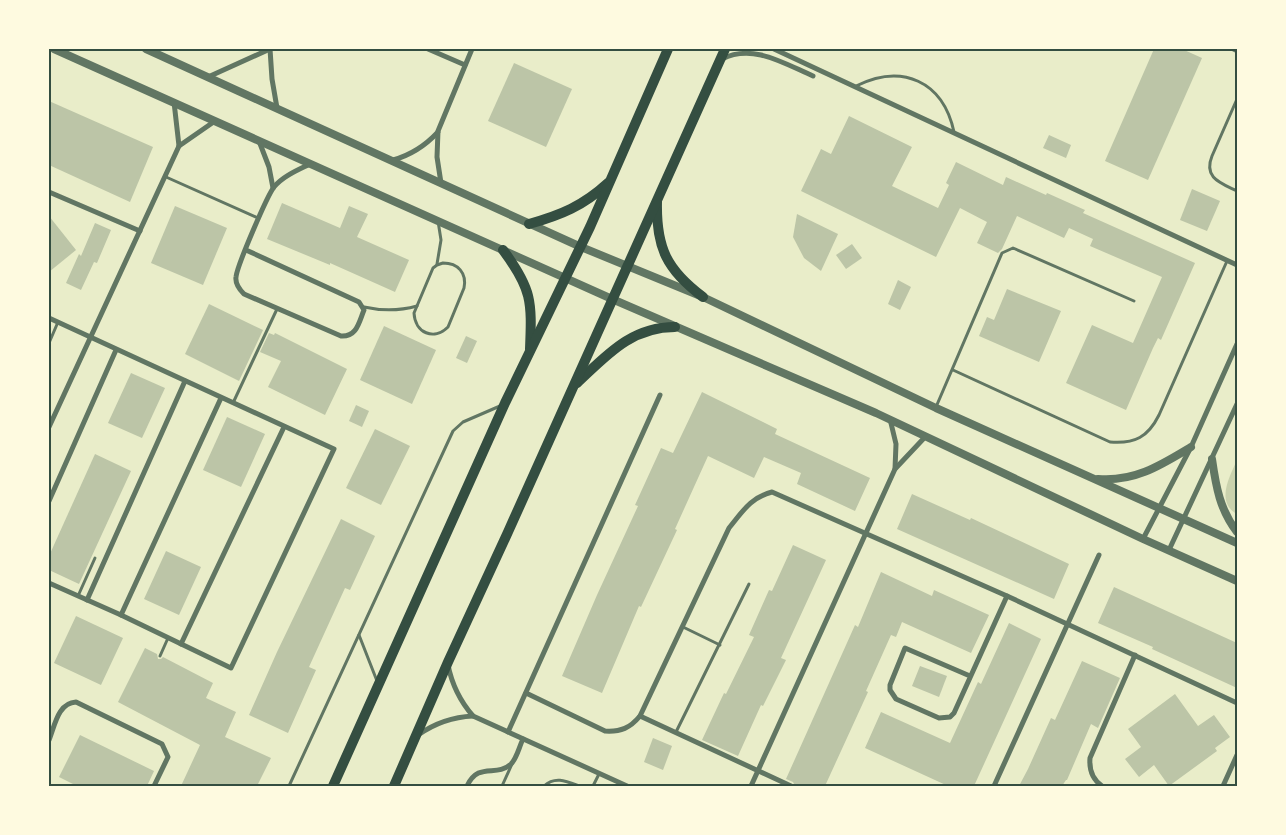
<svg xmlns="http://www.w3.org/2000/svg" width="1286" height="835" viewBox="0 0 1286 835" font-family="'DejaVu Sans',sans-serif">
<style>
.green{fill:#cad2ad}
.building{fill:#bcc5a7}
.lines{fill:none;stroke-linecap:round;stroke-linejoin:round}
.service{stroke:#617663;stroke-width:3}
.pedestrian{stroke:#617663;stroke-width:4.5}
.minor{stroke:#617663;stroke-width:5}
.tertiary{stroke:#617663;stroke-width:8}
.primary{stroke:#344e41;stroke-width:10}
.neatline{fill:none;stroke:#344e41;stroke-width:2}
</style>
<rect width="100%" height="100%" fill="#e9edc9"/>
<path class="green" d="M1237,460V514C1215,502 1230,476 1237,460Z"/>
<g class="building">
<polygon points="1154,49 1182,49 1202,58 1148,180 1105,161"/>
<polygon points="514,63 572,89 546,147 488,121"/>
<polygon points="49,101 153,147 130,202 49,165"/>
<polygon points="849,116 912,147 892,186 938,208 949,185 946,183 956,162 1003,185 1006,177 1046,195 1047,193 1085,210 1083,213 1195,263 1161,340 1158,338 1153,348 1126,410 1066,383 1092,325 1133,343 1162,277 1090,246 1093,239 1069,228 1064,238 1017,216 1002,249 998,253 977,243 987,222 960,208 936,257 801,191 821,149 831,154"/>
<polygon points="1049,135 1071,145 1066,158 1043,148"/>
<polygon points="1192,189 1220,201 1207,231 1180,220"/>
<polygon points="282,203 340,228 349,206 368,214 357,237 409,260 395,292 330,263 330,265 267,239"/>
<polygon points="175,206 227,228 203,285 151,263"/>
<polygon points="797,214 838,234 821,271 804,258 793,237"/>
<polygon points="49,216 76,250 49,272"/>
<polygon points="95,223 111,230 97,263 94,262 81,290 66,283 79,254 81,256"/>
<polygon points="852,244 862,258 846,269 836,255"/>
<polygon points="898,280 911,287 900,310 888,304"/>
<polygon points="1007,289 1061,311 1039,362 979,336 987,317 994,320"/>
<polygon points="209,304 263,330 239,381 185,354"/>
<polygon points="384,326 436,350 412,404 360,380"/>
<polygon points="269,333 274,335 275,333 347,369 325,415 268,387 281,361 260,352"/>
<polygon points="466,336 477,341 467,363 456,358"/>
<polygon points="131,373 165,388 142,438 108,423"/>
<polygon points="702,392 777,429 775,434 870,478 855,511 797,484 801,473 764,457 754,478 708,456 675,529 677,530 641,607 639,606 602,693 562,676 597,595 638,506 635,505 661,448 673,453"/>
<polygon points="356,405 369,411 362,427 349,421"/>
<polygon points="227,417 265,434 241,487 203,470"/>
<polygon points="375,429 410,446 381,505 346,488"/>
<polygon points="95,454 131,471 79,584 49,570 49,556"/>
<polygon points="912,494 970,520 971,518 1069,564 1054,599 897,529"/>
<polygon points="341,519 375,536 350,590 345,588 309,667 316,670 288,733 249,715 277,652"/>
<polygon points="793,545 826,560 781,658 786,660 763,706 761,705 738,756 702,740 724,693 726,694 754,637 749,635 769,590 772,591"/>
<polygon points="166,551 201,567 179,615 144,599"/>
<polygon points="881,572 932,596 934,590 989,615 971,653 902,622 896,637 891,635 866,691 868,692 825,786 795,786 793,782 786,779 855,625 858,627"/>
<polygon points="1114,587 1237,643 1237,688 1152,649 1153,647 1098,623"/>
<polygon points="76,616 123,638 101,685 54,663"/>
<polygon points="1009,623 1041,639 974,786 948,786 865,748 881,712 950,743 978,682 981,684"/>
<polygon points="145,648 157,654 158,659 161,659 163,657 213,683 206,698 236,712 225,737 271,758 257,786 181,786 200,745 118,702"/>
<polygon points="1082,661 1120,678 1098,728 1091,724 1067,780 1066,780 1062,786 1019,786 1028,769 1051,718 1055,720"/>
<polygon points="920,666 947,676 939,697 912,686"/>
<polygon points="1175,694 1198,726 1214,715 1230,737 1215,748 1217,751 1169,786 1154,765 1139,777 1125,759 1141,747 1128,729"/>
<polygon points="80,735 154,771 147,786 77,786 59,777"/>
<polygon points="653,738 672,746 663,770 644,762"/>
</g>
<g class="lines">
<g class="service">
<path d="M856,86C902,63 943,81 954,132"/>
<path d="M1237,99L1212,156C1203,178 1221,183 1237,191"/>
<polyline points="166,177 258,218"/>
<path d="M443,263C458,263 467,273 464,288L448,327C434,341 415,333 414,313L433,268L437,265Z"/>
<polyline points="437,264 441,240 438,221"/>
<path d="M364,307C382,311 399,311 417,306"/>
<polyline points="49,343 58,322"/>
<path d="M953,370L1110,442C1135,444 1148,437 1159,415L1227,261"/>
<polyline points="233,403 277,309"/>
<polyline points="936,407 1002,253 1013,248 1134,301"/>
<polyline points="78,596 95,558"/>
<polyline points="683,627 720,645"/>
<polyline points="359,635 377,681"/>
<polyline points="160,656 168,638"/>
<polyline points="676,732 749,584"/>
<polyline points="289,786 453,431 463,422 500,406"/>
<polyline points="502,786 512,764"/>
<path d="M544,786C555,776 566,781 579,786"/>
<polyline points="593,786 599,774"/>
</g>
<polyline class="pedestrian" points="1233,49 1237,51"/>
<g class="minor">
<polyline points="270,49 272,79 277,108"/>
<polyline points="428,49 465,65"/>
<polyline points="774,49 1237,265"/>
<path d="M722,59C753,43 785,64 813,76"/>
<polyline points="208,77 270,49"/>
<polyline points="259,141 269,167 273,188"/>
<polyline points="179,146 215,121"/>
<path d="M393,160C411,155 425,146 438,132"/>
<polyline points="441,183 437,157 438,131 472,49"/>
<polyline points="49,192 140,231"/>
<path d="M246,250L359,302L364,310C359,322 357,337 341,336L244,294C239,289 235,284 236,277C237,266 267,196 274,187C283,176 298,170 310,164"/>
<polyline points="49,318 334,449 231,668 121,615 49,583"/>
<polyline points="890,419 896,444 895,469"/>
<polyline points="49,427 179,146 174,102"/>
<polyline points="49,501 116,350"/>
<polyline points="1143,539 1191,447 1237,344"/>
<polyline points="1169,550 1237,404"/>
<polyline points="87,600 185,381"/>
<polyline points="121,615 221,398"/>
<polyline points="181,644 284,427"/>
<path d="M448,665C452,685 460,701 473,716L627,786"/>
<polyline points="970,676 905,648 890,685 890,690 896,699 939,718 950,717 954,713 1007,596"/>
<path d="M526,693L605,731C621,732 630,728 640,716L729,528C743,511 750,498 772,492L1007,596L1237,703"/>
<polyline points="640,716 791,786"/>
<polyline points="508,732 660,395"/>
<path d="M418,735C435,723 452,717 473,716"/>
<path d="M49,740C55,725 58,703 76,702L162,744L168,757L154,786"/>
<path d="M467,786C479,761 496,778 511,764C517,758 519,747 523,739"/>
<polyline points="751,786 895,469 926,436"/>
<polyline points="994,786 1099,555"/>
<path d="M1102,786C1092,779 1089,770 1090,758L1135,655"/>
<polyline points="1223,786 1237,755"/>
</g>
<g class="tertiary">
<polyline points="54,49 612,299 876,413 1143,539 1237,581"/>
<polyline points="146,49 581,247 703,297 936,408 1237,543"/>
<path d="M1212,459C1216,487 1220,510 1237,532"/>
<path d="M1098,479C1135,482 1161,465 1191,447"/>
</g>
<g class="primary">
<path d="M657,202C656,248 667,270 703,297"/>
<path d="M529,224C561,215 583,206 608,183"/>
<path d="M503,250C532,289 532,301 530,349"/>
<path d="M577,383C607,355 631,327 675,327"/>
<polyline points="333,786 505,403 590,227 668,49"/>
<polyline points="394,786 448,662 508,532 725,49"/>
</g>
</g>
<rect width="1286" height="835" fill="none" stroke="#fefae0" stroke-width="100"/>
<rect x="50" y="50" width="1186" height="735" class="neatline"/>
</svg>
